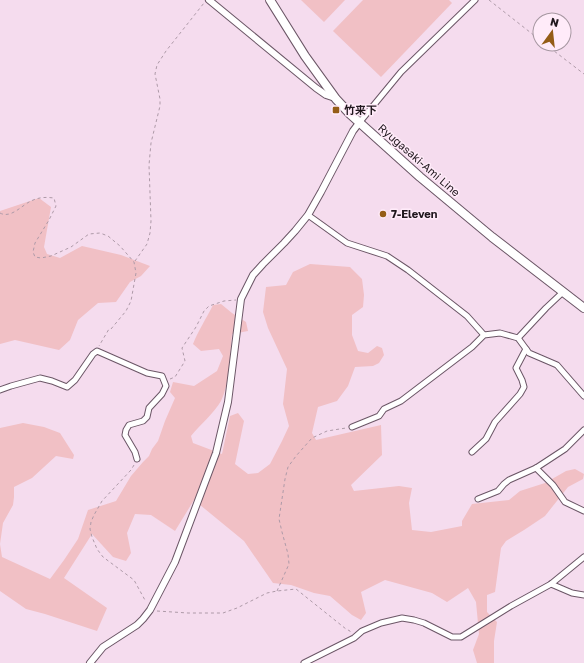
<svg xmlns="http://www.w3.org/2000/svg" width="584" height="663" viewBox="0 0 584 663" font-family="'Golos Text','Noto Sans JP',sans-serif">
<style>
.green{fill:#f1c0c5}
.lines{fill:none;stroke-linecap:round;stroke-linejoin:round}
.minor-casing{stroke:#6b5666;stroke-width:7}
.tertiary-casing{stroke:#6b5666;stroke-width:8}
.primary-casing{stroke:#6b5666;stroke-width:10}
.path{stroke:#ae9aa8;stroke-width:1;stroke-dasharray:3 3;stroke-linecap:butt}
.minor{stroke:#fff;stroke-width:5}
.tertiary{stroke:#fff;stroke-width:6}
.primary{stroke:#fff;stroke-width:8}
.poi-dot{fill:#955d17;stroke:#ffebf9;stroke-width:1.5}
.labels{text-anchor:middle;stroke-width:3;stroke-linejoin:round;paint-order:stroke}
.poi-label{font-size:11px;font-weight:bold;fill:#21181e;stroke:#ffebf9;text-anchor:start}
.street-label{font-size:11px;fill:#21181e;stroke:#ffebf9}
</style>
<rect width="100%" height="100%" fill="#f5dcee"/>
<g class="green">
<polygon points="301,0 345,0 324,22"/>
<polygon points="363,0 449,0 452,3 381,77 333,31"/>
<polygon points="39,198 51,207 44,247 47,254 60,258 82,246 121,255 150,266 141,276 130,282 116,302 98,303 78,320 70,340 59,350 15,340 0,344 0,211"/>
<path d="M310,264L350,267L362,279L364,295L363,307L352,315V335L358,351L368,353L377,346L382,348L384,355L379,363L373,366L355,367L348,386L337,401L318,407L312,433L316,440L381,425L382,455L351,485L354,491L399,486L412,488L409,503L412,530L431,532L462,526V521L472,504L509,500L520,491L545,483L566,471L575,469L584,474L583,479L568,487L545,516L524,530L506,541L501,548L495,592L487,595V612L497,622L494,641V663H477L473,650L479,634L476,602L468,588L447,602L432,593L385,580L361,592L366,613L361,620L352,615L330,596L314,593L291,585L273,583L244,541L194,500L175,531L151,515L135,514L127,533L131,553L126,561L113,557L92,534L64,578L107,608L97,631L45,614L26,609L0,591V428L23,423L44,427L60,433L74,455L73,459L56,456L32,478L14,487V497L13,505L3,523L0,544L2,557L50,579L64,560L78,539L88,510L116,501L131,476L143,462L149,456L152,449L158,441L165,421L175,398L170,392L173,382L194,386L217,371L223,356L219,349L201,351L193,344C198,331 206,319 213,305L221,304L232,313L246,322L248,331L232,334C230,354 230,383 221,401C214,413 200,425 191,436L193,443L222,454L230,416L238,413L244,421L235,464L248,474L258,473L270,464L282,441L289,426L283,404L287,369L268,328L263,312L266,287L286,285L293,272Z"/>
</g>
<g class="lines">
<g class="minor-casing">
<g id="minor">
<polyline points="359,123 401,72 475,0"/>
<polyline points="308,215 347,243 387,256 408,270 467,316 484,335"/>
<polyline points="518,338 546,308 563,292"/>
<polyline points="0,390 11,386 40,378 52,381 67,387 75,380 93,354 97,351 147,373 162,376 166,386 162,394 149,408 147,417 143,421 129,425 126,430 125,435 135,452 137,459"/>
<polyline points="352,427 379,416 384,409 401,401 472,347 484,335 500,333 518,338 529,353 557,365 584,396"/>
<polyline points="472,452 486,439 495,422 520,394 524,387 522,380 516,368 526,349"/>
<polyline points="536,468 553,485 565,502 584,511"/>
<polyline points="478,499 498,491 504,484 509,480 536,468 565,449 584,430"/>
<polyline points="551,584 572,593 584,595"/>
<polyline points="304,663 354,638 362,631 381,623 402,618 414,620 424,623 452,637 461,637 511,606 551,584 584,557"/>
</g>
</g>
<g class="tertiary-casing">
<g id="tertiary">
<polyline points="209,0 316,88 326,95 335,98"/>
<polyline points="90,663 103,647 137,625 143,619 150,610 175,562 216,453 228,402 241,299 253,275 263,264 284,243 295,231 308,215 321,192 353,131 359,123"/>
</g>
</g>
<g class="primary-casing">
<polyline id="primary" points="270,0 305,56 336,99 350,114 420,177 492,237 584,308"/>
</g>
<g class="path">
<polyline points="489,0 540,40"/>
<polyline points="545,44 584,74"/>
<path d="M0,213C11,219 22,205 31,201C39,197 46,197 54,198L56,206L49,220L35,243L33,252L35,257L41,258L51,256L71,247L89,234L100,233L108,236L120,246L134,262L136,273L131,301L126,311L111,329H109L99,346"/>
<polyline points="135,261 147,244 150,233 151,221 149,165 151,143 160,106 160,99 155,74 157,65 166,51 204,3"/>
<polyline points="170,379 175,377 185,361 182,348 196,327 204,311 209,306 224,301 236,300"/>
<polyline points="134,465 131,470 102,501 94,515 91,522 90,529 92,537 97,549 103,557 134,580 146,602"/>
<polyline points="277,591 289,564 288,554 282,532 279,519 285,479 288,467 296,456 312,438 327,431 346,428"/>
<polyline points="157,611 188,613 223,613 237,608 267,593 277,591 296,589 346,629 350,631 351,634"/>
</g>
<use href="#minor" class="minor"/>
<use href="#tertiary" class="tertiary"/>
<use href="#primary" class="primary"/>
</g>
<g class="poi-dot">
<rect x="332" y="106" width="8" height="8" rx="2"/>
<circle cx="383" cy="214" r="4"/>
</g>
<g class="labels">
<g class="poi-label">
<text x="344" y="114">竹来下</text>
<text x="391" y="218">7-Eleven</text>
</g>
<g class="street-label">
<text transform="translate(419 160) rotate(41)" y="4">Ryugasaki-Ami Line</text>
</g>
</g>
<g transform="translate(552 32) rotate(15)"><circle r="19" fill="#ffebf9" stroke="#a697a1"/>
<path d="M0-3L7 15L0 10L-7 15Z" fill="#955d17"/>
<text y="-6" font-size="11" font-weight="bold" text-anchor="middle" fill="#21181e">N</text>
</g>
</svg>
